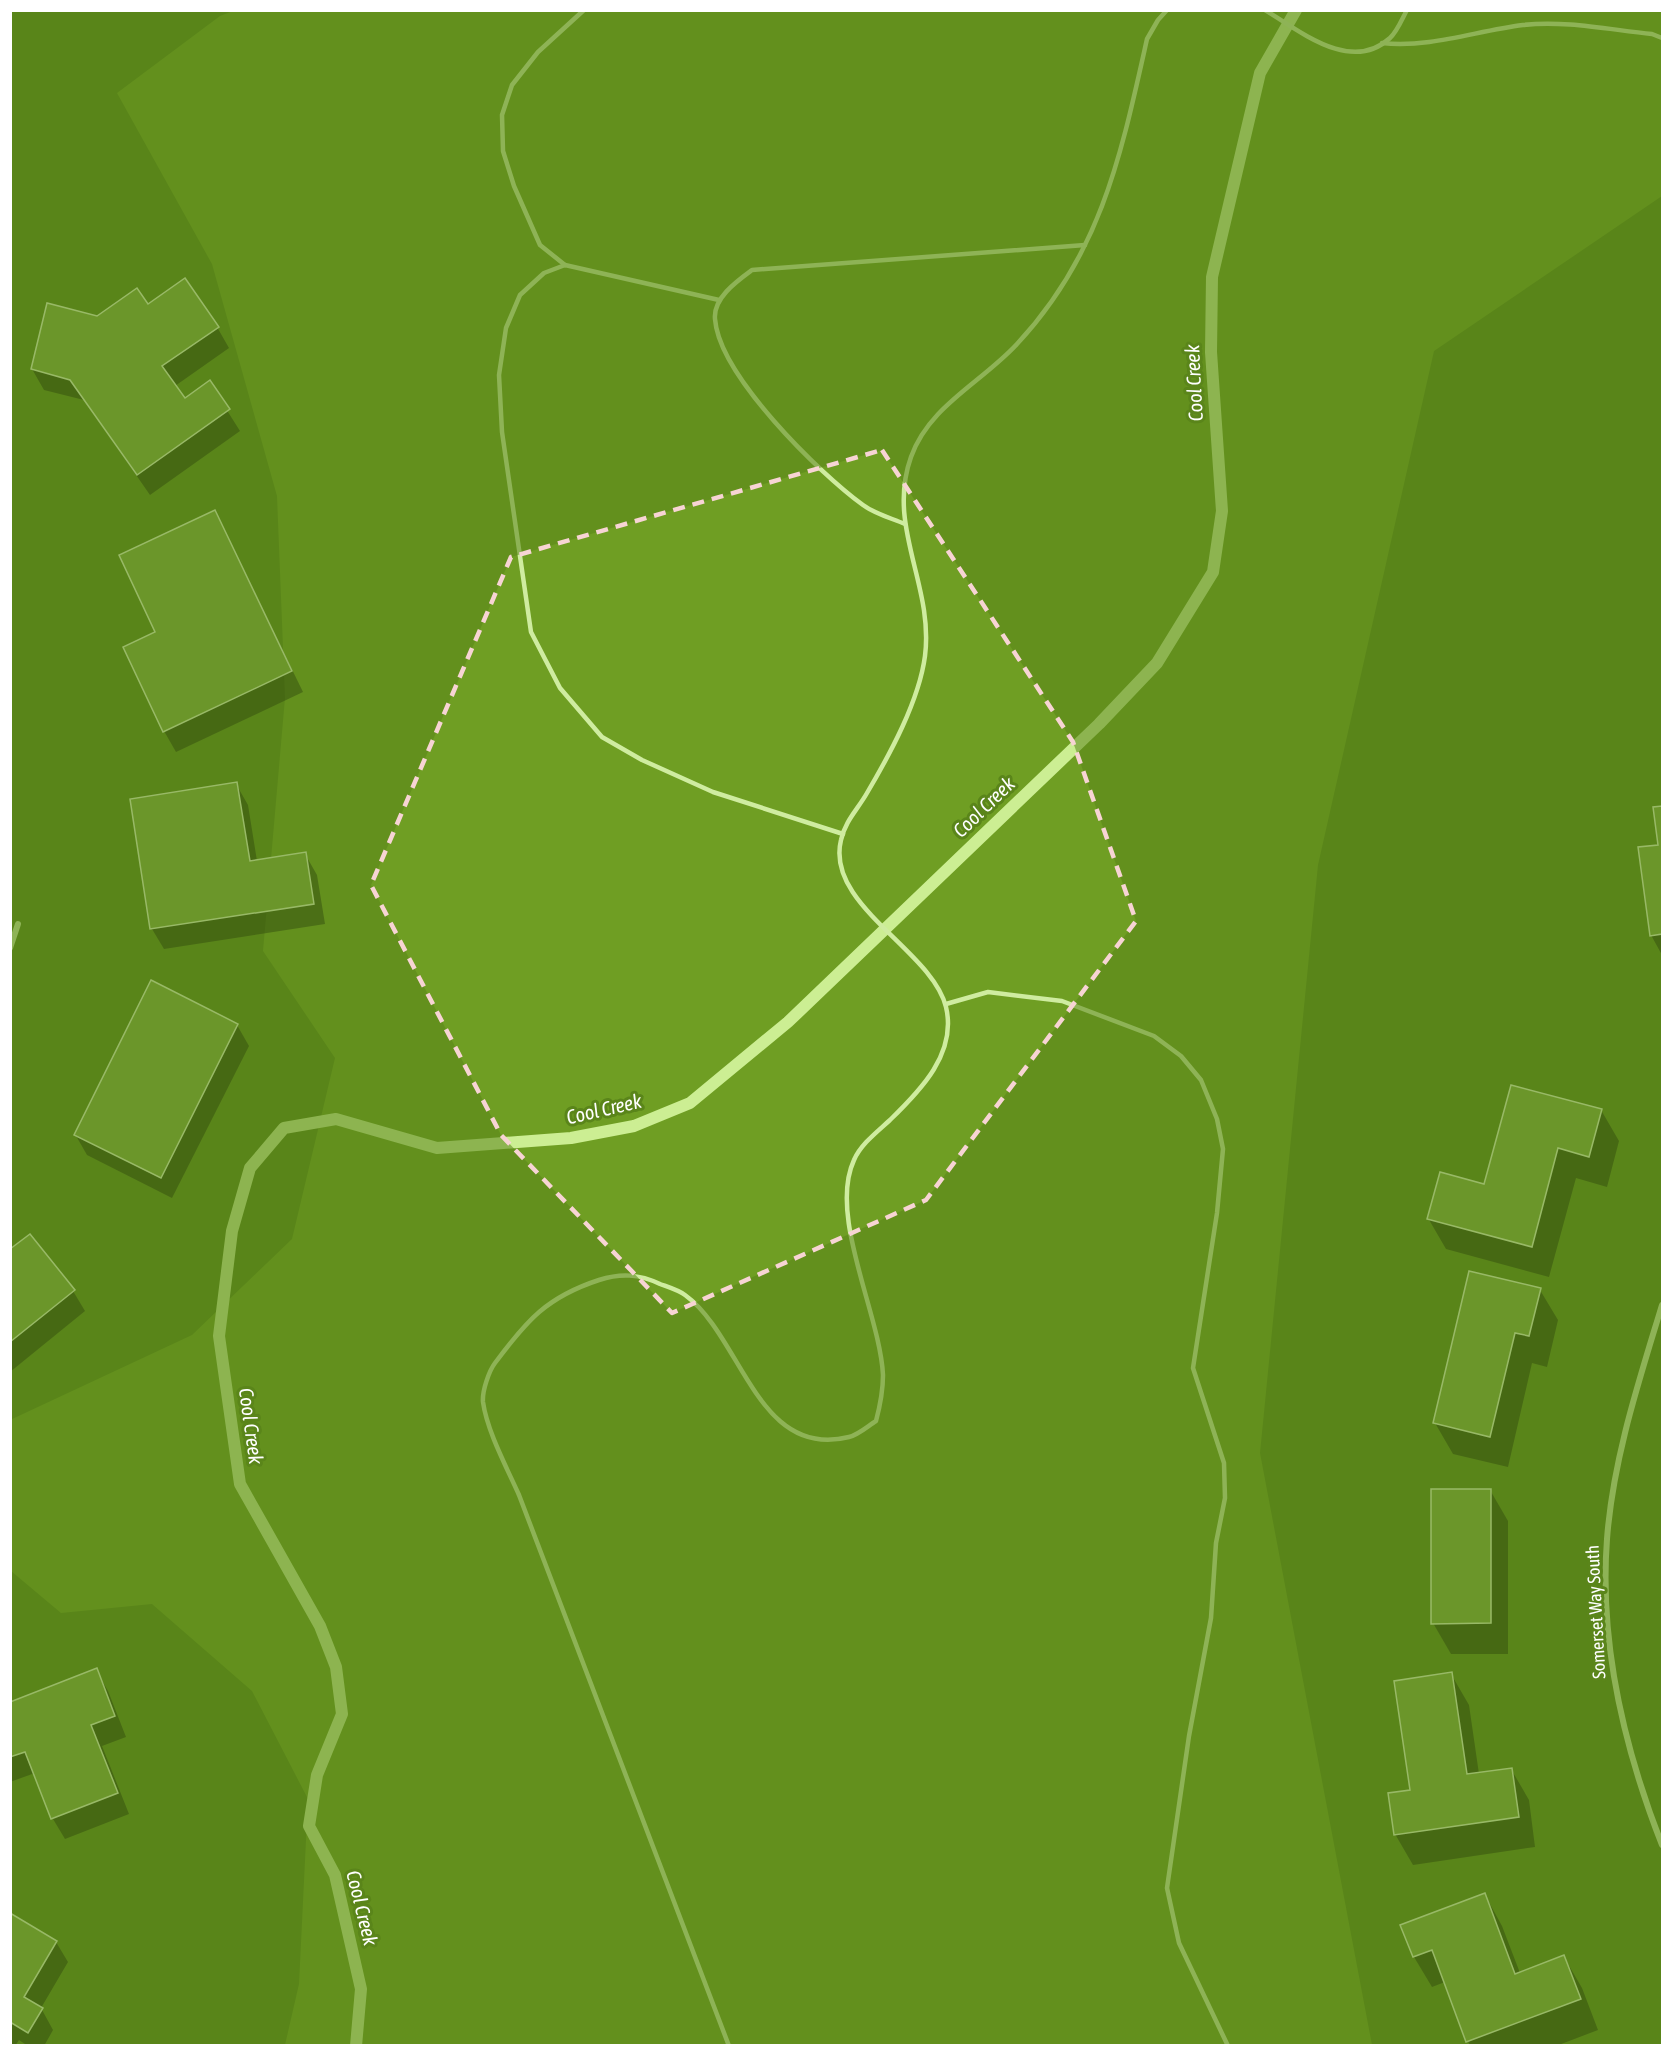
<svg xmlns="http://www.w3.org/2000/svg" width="1673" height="2056" viewBox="0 0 1673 2056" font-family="'Asap Condensed',sans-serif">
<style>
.green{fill:#6f9e23}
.shadow{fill:#0007}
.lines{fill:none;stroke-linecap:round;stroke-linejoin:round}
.stream{stroke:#ccee93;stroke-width:12}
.building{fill:#82ac3e;stroke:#e5f9c5;stroke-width:1.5}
.lane{stroke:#cfeca0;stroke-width:4.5}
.street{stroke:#cfeca0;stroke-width:6}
.marked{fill:none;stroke:#f7d4d4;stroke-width:4.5;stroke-dasharray:12 8;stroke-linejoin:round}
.labels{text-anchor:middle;stroke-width:6;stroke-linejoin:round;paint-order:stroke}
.street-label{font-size:18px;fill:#fff;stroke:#5a851a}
.water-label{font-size:20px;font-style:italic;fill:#fff;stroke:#5a851a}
</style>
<rect width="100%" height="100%" fill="#5a851a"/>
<polygon class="green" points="233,11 1662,11 1662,196 1434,351 1318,865 1260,1453 1372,2045 285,2045 299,1984 308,1799 252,1691 152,1604 61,1613 11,1571 10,1420 192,1335 292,1239 335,1058 263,951 285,698 277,496 212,264 117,93 220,16"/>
<g class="shadow">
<polygon points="148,306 217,327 229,348 175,386 185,400 209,382 240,431 150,495 84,400 44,390 32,369 97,317"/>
<polygon points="215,512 303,692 176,752 164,731 157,632"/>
<polygon points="236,784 248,805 257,861 305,854 317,875 325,924 164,949 152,929"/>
<polygon points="1662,807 1662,955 1651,935 1660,846 1655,808"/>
<polygon points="237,1025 249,1046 172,1198 87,1155 75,1134"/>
<polygon points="1601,1110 1619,1141 1607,1187 1576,1178 1549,1277 1446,1249 1428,1218 1485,1185"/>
<polygon points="10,1251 73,1291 85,1311 10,1372"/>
<polygon points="1540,1290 1558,1320 1547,1367 1532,1363 1508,1467 1453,1454 1435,1423"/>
<polygon points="1490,1490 1508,1521 1508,1654 1451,1654 1433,1623"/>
<polygon points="96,1670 108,1691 126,1737 102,1746 129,1814 65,1839 53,1819 35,1773 10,1782 10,1704"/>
<polygon points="1451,1674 1469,1705 1479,1774 1511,1769 1529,1800 1535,1847 1413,1865 1395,1834"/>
<polygon points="1485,1895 1502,1926 1520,1973 1564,1957 1582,1988 1598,2030 1556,2046 1470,2046 1445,1982 1432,1987 1414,1957 1402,1926"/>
<polygon points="10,1914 56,1942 68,1962 41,2008 53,2030 44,2046 28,2046 19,2040 15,2046 10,2046"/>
</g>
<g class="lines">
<polyline class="stream" points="356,2046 361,1989 335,1875 309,1826 317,1775 342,1714 336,1667 320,1626 240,1484 219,1336 232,1231 250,1168 284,1128 336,1119 437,1148 571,1138 634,1126 690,1103 788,1022 1099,724 1157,663 1213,572 1222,511 1211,352 1212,277 1260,73 1296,10"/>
</g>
<g class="building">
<polygon points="185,278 219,327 162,366 185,398 210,380 230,409 137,475 70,380 31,369 47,303 97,316 137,288 148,304"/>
<polygon points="215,510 292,671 163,732 123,647 155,632 119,555"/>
<polygon points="237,782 250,861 306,852 314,904 150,929 130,799"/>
<polygon points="1662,806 1662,934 1650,936 1638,847 1658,845 1653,807"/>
<polygon points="151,980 238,1024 161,1178 74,1135"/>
<polygon points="1511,1085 1602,1109 1589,1157 1558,1148 1532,1247 1427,1219 1440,1172 1484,1184"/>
<polygon points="30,1234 75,1290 10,1342 10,1249"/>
<polygon points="1469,1271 1541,1288 1529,1336 1515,1333 1490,1437 1433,1423"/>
<polygon points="1431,1489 1491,1489 1491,1623 1431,1624"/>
<polygon points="97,1668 115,1716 91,1725 118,1793 51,1819 25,1752 10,1757 10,1702"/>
<polygon points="1452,1672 1467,1774 1512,1768 1519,1817 1394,1835 1388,1793 1410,1790 1394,1681"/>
<polygon points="1485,1893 1515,1974 1564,1955 1581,1999 1466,2042 1432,1950 1413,1957 1400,1925"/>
<polygon points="10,1913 57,1941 24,1997 43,2008 28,2033 10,2022"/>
</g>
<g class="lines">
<g class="lane">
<path d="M1265,10C1300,31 1351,74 1390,38C1397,32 1402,19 1407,10"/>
<path d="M1382,43C1431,48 1475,31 1523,25C1565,20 1611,30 1652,34L1662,38"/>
<polyline points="565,265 540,245 514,186 503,151 502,115 512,85 538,52 584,10"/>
<polyline points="719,300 565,265 544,273 520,295 506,328 499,375 502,432 531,632 560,688 602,737 642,760 713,792 843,834"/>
<path d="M905,524C891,518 875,514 863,505C819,473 719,375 715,319C713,298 737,281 752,270L1085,245"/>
<polyline points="946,1004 988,992 1062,1001 1154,1036 1181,1056 1201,1080 1217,1119 1223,1149 1217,1213 1193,1368 1224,1463 1225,1498 1216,1543 1211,1618 1189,1736 1167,1888 1179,1943 1228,2046"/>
<path d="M729,2046L519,1495C507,1468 487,1431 483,1402C482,1391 489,1371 495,1363C527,1320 547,1297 599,1280C621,1273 639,1274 660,1284C668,1287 678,1290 685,1295C742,1336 757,1460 849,1437C858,1435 868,1426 876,1421C880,1406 883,1390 883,1375C880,1314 828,1216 854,1160C861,1144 877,1132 890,1120C921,1090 957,1053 946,1007C932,950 825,905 841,840C845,821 858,809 867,793C890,754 919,701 925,656C934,585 886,527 911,457C929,406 981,383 1017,344C1101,254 1121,155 1147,39L1158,20L1167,10"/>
</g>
<g class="street">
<polyline points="10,948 18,924"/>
<path d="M1662,1305C1639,1381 1613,1459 1607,1539C1599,1644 1624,1748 1662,1845"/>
</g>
</g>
<path d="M0 0H1673V2056H0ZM882,450L1073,742L1136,921L926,1200L672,1313L501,1135L371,885L511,557Z" fill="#5a851a" fill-opacity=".55" fill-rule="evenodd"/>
<path class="marked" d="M882,450L1073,742L1136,921L926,1200L672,1313L501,1135L371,885L511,557Z"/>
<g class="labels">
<g class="street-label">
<text transform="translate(1596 1612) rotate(-93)" y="6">Somerset Way South</text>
</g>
<g class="water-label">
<text transform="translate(1194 383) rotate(-93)" y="7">Cool Creek</text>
<text transform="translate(984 807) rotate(-44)" y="7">Cool Creek</text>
<text transform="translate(604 1109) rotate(-13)" y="7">Cool Creek</text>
<text transform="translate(251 1426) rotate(82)" y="7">Cool Creek</text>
<text transform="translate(362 1908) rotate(76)" y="7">Cool Creek</text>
</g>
</g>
<rect width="1673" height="2056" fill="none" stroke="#ffffff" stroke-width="24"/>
</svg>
